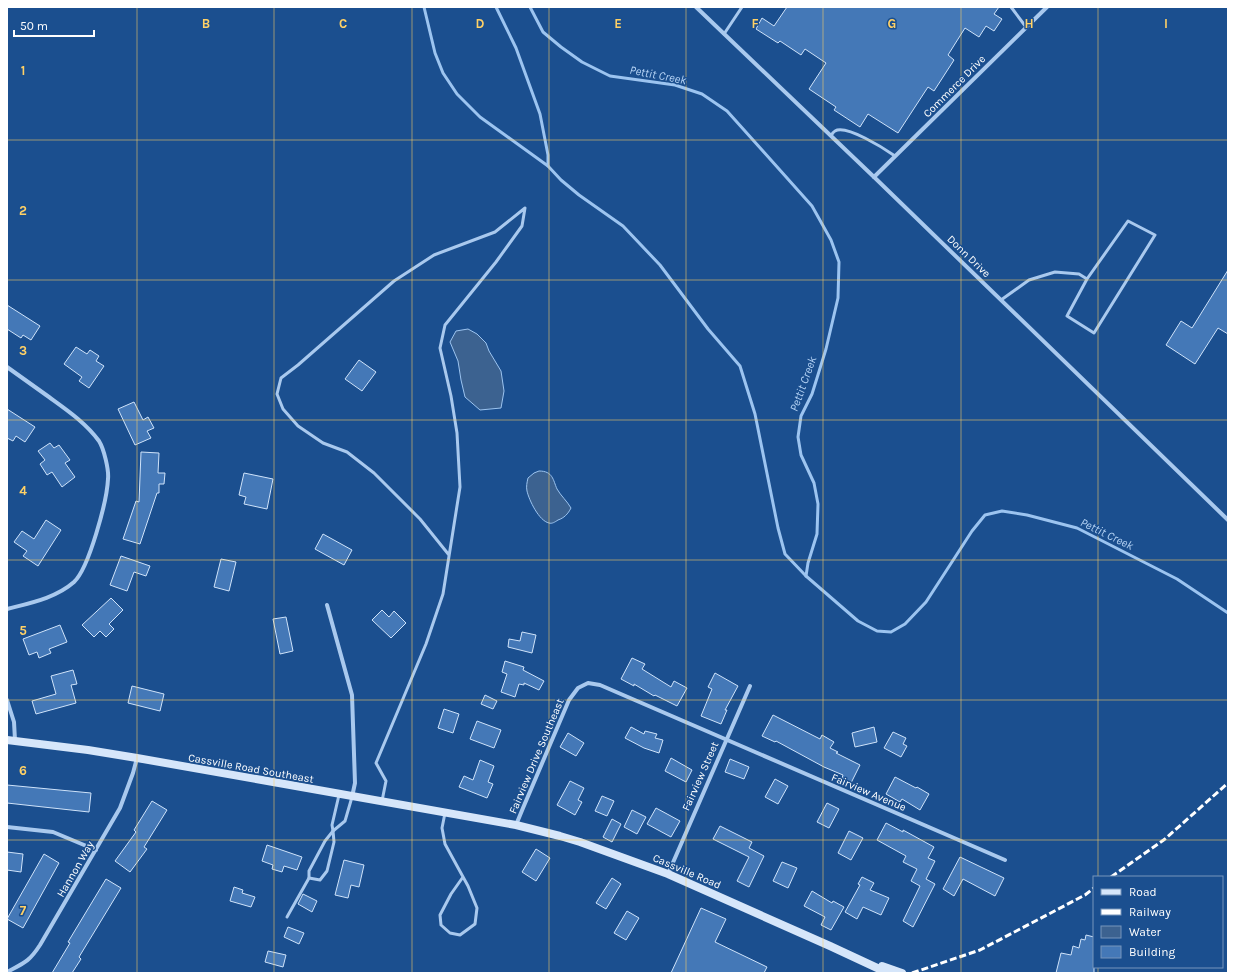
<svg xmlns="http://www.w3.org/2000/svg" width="1235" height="980" viewBox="0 0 1235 980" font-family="Karla,sans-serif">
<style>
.water{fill:#3c6290;stroke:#9cc4f0}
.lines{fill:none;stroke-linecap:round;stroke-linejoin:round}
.stream{stroke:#9cc4f0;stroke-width:3}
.building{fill:#4478b7;stroke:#cfe3fa}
.service{stroke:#a9c9ee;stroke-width:3}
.minor{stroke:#a9c9ee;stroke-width:4}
.secondary{stroke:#d6e6fa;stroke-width:8}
.rail{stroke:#fff;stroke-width:3;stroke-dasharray:7 3;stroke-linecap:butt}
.grid{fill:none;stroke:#ffd166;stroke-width:1;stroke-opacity:0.55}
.labels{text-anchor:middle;stroke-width:3;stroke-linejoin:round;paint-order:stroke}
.street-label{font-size:11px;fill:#fff;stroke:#1b4f8f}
.water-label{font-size:12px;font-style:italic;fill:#b5d3f5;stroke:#1b4f8f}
.grid-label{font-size:13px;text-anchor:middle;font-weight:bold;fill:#ffd166;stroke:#1b4f8f;stroke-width:3;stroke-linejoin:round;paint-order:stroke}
</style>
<rect width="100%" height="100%" fill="#1b4f8f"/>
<g class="water">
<polygon points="468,329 477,334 486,343 489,351 501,371 504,391 501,408 480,410 465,397 461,380 458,361 450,342 456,331"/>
<path d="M539,471C553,471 553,480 557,489C561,496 567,501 571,508C568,514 564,518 558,520C555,522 552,524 549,523C539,521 529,500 527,491C526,487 527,482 528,478L534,473Z"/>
</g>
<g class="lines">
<g class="stream">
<polyline points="424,7 435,53 443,73 457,94 480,117 548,166 561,180 579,195 623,226 660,265 708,329 740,366 755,414 778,528 785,554 806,576 858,621 877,631 891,632 905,624 926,602 972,531 985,515 1002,511 1027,515 1077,528 1177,579 1228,613"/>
<polyline points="496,7 516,48 540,114 548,155 548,166"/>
<polyline points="530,7 543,32 561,47 582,62 610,76 675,85 702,94 727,111 812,206 831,240 839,262 838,298 826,349 817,378 812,394 801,416 798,437 801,455 814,483 818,504 817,534 808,563 806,576"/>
</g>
</g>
<g class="building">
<polygon points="787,7 999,7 994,14 1002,19 994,31 986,26 979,37 965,28 948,55 954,60 934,91 928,87 898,133 868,114 860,127 834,110 836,107 809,89 826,63 805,49 801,55 780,41 778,43 756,29 762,18 774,26"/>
<polygon points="1228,270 1228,334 1218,328 1195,364 1166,345 1181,321 1192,328"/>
<polygon points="7,305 40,326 31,340 23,335 21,338 7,329"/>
<polygon points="76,347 87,354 90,350 99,356 96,361 104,366 89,388 79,381 82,377 64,364"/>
<polygon points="359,360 376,372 362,391 345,379"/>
<polygon points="134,402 143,420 148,417 154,428 147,431 151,438 135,445 118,409"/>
<polygon points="7,409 35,427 25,442 16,436 13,441 7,438"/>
<polygon points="50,443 54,448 59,445 70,460 65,463 75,477 62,487 52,472 47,475 40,464 45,460 38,451"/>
<polygon points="141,452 159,453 158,473 165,473 164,484 159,484 159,493 157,493 140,544 123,539 136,501 139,502"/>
<polygon points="244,473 273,479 267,509 244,504 246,497 239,495"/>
<polygon points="46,520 61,530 38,566 23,556 27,551 14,542 22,531 34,539"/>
<polygon points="323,534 352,550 344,565 315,549"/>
<polygon points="121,556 150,566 146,576 134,572 127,591 110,585"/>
<polygon points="221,559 236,562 229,591 214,587"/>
<polygon points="111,598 123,610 109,624 114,629 106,637 100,631 94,637 82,625"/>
<polygon points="382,610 389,617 394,611 406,623 391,638 372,620"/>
<polygon points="286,617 293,651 280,654 273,619"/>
<polygon points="60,625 67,642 49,649 51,653 39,658 37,652 29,655 23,639"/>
<polygon points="522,632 536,635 532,653 508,647 509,639 520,641"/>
<polygon points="632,658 645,664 642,669 671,687 674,681 687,688 677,706 655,695 654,696 634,684 634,686 621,679"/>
<polygon points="505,661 524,667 523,670 544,681 539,690 524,683 524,685 519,684 515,697 501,692 507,674 502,672"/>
<polygon points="73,670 77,684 71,685 76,703 36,714 32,701 56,694 51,676"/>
<polygon points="715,673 738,686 725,710 727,710 721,724 701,716 712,689 708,687"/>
<polygon points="132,686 164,694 160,711 128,703"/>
<polygon points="485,695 497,701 493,709 481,704"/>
<polygon points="444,709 459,714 453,733 438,728"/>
<polygon points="773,715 820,739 822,735 834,742 830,748 838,752 836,753 860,765 851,783 842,778 843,775 824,767 776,741 775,742 762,736"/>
<polygon points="477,721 501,730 494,748 470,739"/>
<polygon points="631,727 644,734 645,731 657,734 655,738 663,740 659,753 644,748 625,738"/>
<polygon points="874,727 877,742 855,747 852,733"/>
<polygon points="893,732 906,738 903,744 907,746 901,757 884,748"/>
<polygon points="568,733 584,743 576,756 560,747"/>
<polygon points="671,758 692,770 686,782 665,771"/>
<polygon points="730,759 749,767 744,779 725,772"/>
<polygon points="480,760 494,766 488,782 493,784 487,798 459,787 464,776 473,780"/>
<polygon points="895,777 916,788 917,787 929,794 920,810 902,799 900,802 886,794"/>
<polygon points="775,779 788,786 778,804 765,797"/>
<polygon points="570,781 584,788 578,800 582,802 575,815 557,805"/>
<polygon points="7,785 91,793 89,812 7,803"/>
<polygon points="602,796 614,801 607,816 595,811"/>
<polygon points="152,801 167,810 144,847 147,849 130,872 115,861 136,832 134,830"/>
<polygon points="827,803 839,809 829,828 817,822"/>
<polygon points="656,808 680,821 671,837 647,824"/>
<polygon points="632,810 646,817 637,834 624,827"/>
<polygon points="612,819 621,824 612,842 603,837"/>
<polygon points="886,823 903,832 903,830 934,847 928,858 935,861 926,879 935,884 913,927 903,921 920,886 911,881 917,869 903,862 906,856 877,840"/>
<polygon points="720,826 752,842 749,848 764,856 749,887 737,881 749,857 713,839"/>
<polygon points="849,831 863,838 851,860 838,853"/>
<polygon points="267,845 302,857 297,870 284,866 282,872 272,869 273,865 262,861"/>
<polygon points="536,849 550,858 536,881 522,872"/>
<polygon points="7,852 23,854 21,872 7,870"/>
<polygon points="44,854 59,863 23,928 7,919"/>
<polygon points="960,857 1004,878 995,896 963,879 954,896 943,889"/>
<polygon points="344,860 364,865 359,887 351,885 348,898 335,895"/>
<polygon points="782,862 797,868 788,888 773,881"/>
<polygon points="862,877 874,883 870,890 889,898 881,915 863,907 857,919 845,912 860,885 858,884"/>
<polygon points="612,878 621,884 606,909 596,903"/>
<polygon points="106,879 121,888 79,957 81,959 72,973 52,973 70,943 68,942"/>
<polygon points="234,887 243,890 242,893 255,897 251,907 230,901"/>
<polygon points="812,891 832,903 833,901 844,907 831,930 821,925 825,917 804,906"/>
<polygon points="303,894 317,901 312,912 298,904"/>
<polygon points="701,908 726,919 715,942 767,967 764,973 671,973"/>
<polygon points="627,911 639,918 626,940 614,933"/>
<polygon points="288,927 304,933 299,944 284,937"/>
<polygon points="1086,935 1094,937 1094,973 1056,973 1061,953 1071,955 1073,946 1079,948 1081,939 1085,940"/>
<polygon points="268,951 286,955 283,967 265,962"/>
</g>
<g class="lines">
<g class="service">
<polyline points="1011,7 1026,27"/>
<polyline points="724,34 742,7"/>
<path d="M831,136C832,134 833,132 835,131C846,124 885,149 895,156"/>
<polyline points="1001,300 1029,280 1055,272 1079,274 1087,279 1128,221 1155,235 1094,333 1067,316 1087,279"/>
<polyline points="339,795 332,825 333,831 345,821 352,797"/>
<polyline points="382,801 386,781 376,763 426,644 443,594 460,487 457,433 451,396 440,348 445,325 496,262 522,226 525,208 495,232 434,255 394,281 298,365 281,378 277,394 283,409 298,426 323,443 347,452 374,473 420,519 449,555"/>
<polyline points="445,813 442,828 445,844 468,886 477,908 475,924 460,935 450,933 441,925 440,915 451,894 463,877"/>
<polyline points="309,878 320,880 327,871 334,842 333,831"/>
<polyline points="287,917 309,878 309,871 325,841 333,831"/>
</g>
<g class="minor">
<polyline points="696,7 874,177 1228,520"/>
<polyline points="874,177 1047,7"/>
<path d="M7,367C21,377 35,387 49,397C67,410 86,423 99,441C104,449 109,470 108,479C107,501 89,568 74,582C56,598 30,603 7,609"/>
<polyline points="327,605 352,695 355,783 352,797"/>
<polyline points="7,700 14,722 15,740"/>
<polyline points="516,825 523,808 569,700 578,688 588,683 600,685 1005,860"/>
<polyline points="7,827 53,832 96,850"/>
<polyline points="668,874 750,686"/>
<path d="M7,972C24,963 29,962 40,945L120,808L133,773L137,758"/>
</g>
<g class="secondary">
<polyline points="7,740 88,750 137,758 516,825 560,836 580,842 668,874 830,946 888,973"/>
<polyline points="882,966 902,973"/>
</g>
<g class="rail">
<polyline points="1111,877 1165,839 1228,783"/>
<polyline points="912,973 980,950 1085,895 1094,888"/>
</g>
</g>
<path class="grid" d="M137,7V973M274,7V973M412,7V973M549,7V973M686,7V973M823,7V973M961,7V973M1098,7V877M7,140H1228M7,280H1228M7,420H1228M7,560H1228M7,700H1228M7,840H1228M1098,967V973"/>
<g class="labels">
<g class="street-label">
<text transform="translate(954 86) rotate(-45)" y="4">Commerce Drive</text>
<text transform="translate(969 256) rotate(44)" y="4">Donn Drive</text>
<text transform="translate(536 756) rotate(-67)" y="4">Fairview Drive Southeast</text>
<text transform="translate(251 768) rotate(10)" y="4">Cassville Road Southeast</text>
<text transform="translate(700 776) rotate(-66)" y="4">Fairview Street</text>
<text transform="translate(869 792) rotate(23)" y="4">Fairview Avenue</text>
<text transform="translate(75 869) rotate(-60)" y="4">Hannon Way</text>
<text transform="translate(687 871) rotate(23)" y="4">Cassville Road</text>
</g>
<g class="water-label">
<text transform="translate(658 75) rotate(11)" y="4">Pettit Creek</text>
<text transform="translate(803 384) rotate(-70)" y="4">Pettit Creek</text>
<text transform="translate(1107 534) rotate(26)" y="4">Pettit Creek</text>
</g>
</g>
<g class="grid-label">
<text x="206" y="28">B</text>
<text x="343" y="28">C</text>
<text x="480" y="28">D</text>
<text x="618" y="28">E</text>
<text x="755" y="28">F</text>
<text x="892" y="28">G</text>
<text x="1029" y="28">H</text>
<text x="1166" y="28">I</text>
<text x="23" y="75">1</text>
<text x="23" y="215">2</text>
<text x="23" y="355">3</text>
<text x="23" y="495">4</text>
<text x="23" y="635">5</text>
<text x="23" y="775">6</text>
<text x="23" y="915">7</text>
</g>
<rect width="1235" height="980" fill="none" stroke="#ffffff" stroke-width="16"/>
<rect x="1093" y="876" width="130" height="92" fill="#1b4f8f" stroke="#7695bc"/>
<rect x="1101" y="889" width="20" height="6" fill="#d6e6fa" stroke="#7695bc"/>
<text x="1129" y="896" font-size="12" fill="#ffffff">Road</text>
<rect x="1101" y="909" width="20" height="6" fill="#ffffff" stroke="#7695bc"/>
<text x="1129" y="916" font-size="12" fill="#ffffff">Railway</text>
<rect x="1101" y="926" width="20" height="12" fill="#3c6290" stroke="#7695bc"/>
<text x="1129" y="936" font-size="12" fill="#ffffff">Water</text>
<rect x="1101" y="946" width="20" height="12" fill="#4478b7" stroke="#7695bc"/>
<text x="1129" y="956" font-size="12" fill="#ffffff">Building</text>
<path d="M14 30v6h80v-6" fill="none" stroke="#ffffff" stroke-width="2"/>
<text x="20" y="30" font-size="12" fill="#ffffff" stroke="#1b4f8f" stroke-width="3" paint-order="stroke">50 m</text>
</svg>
